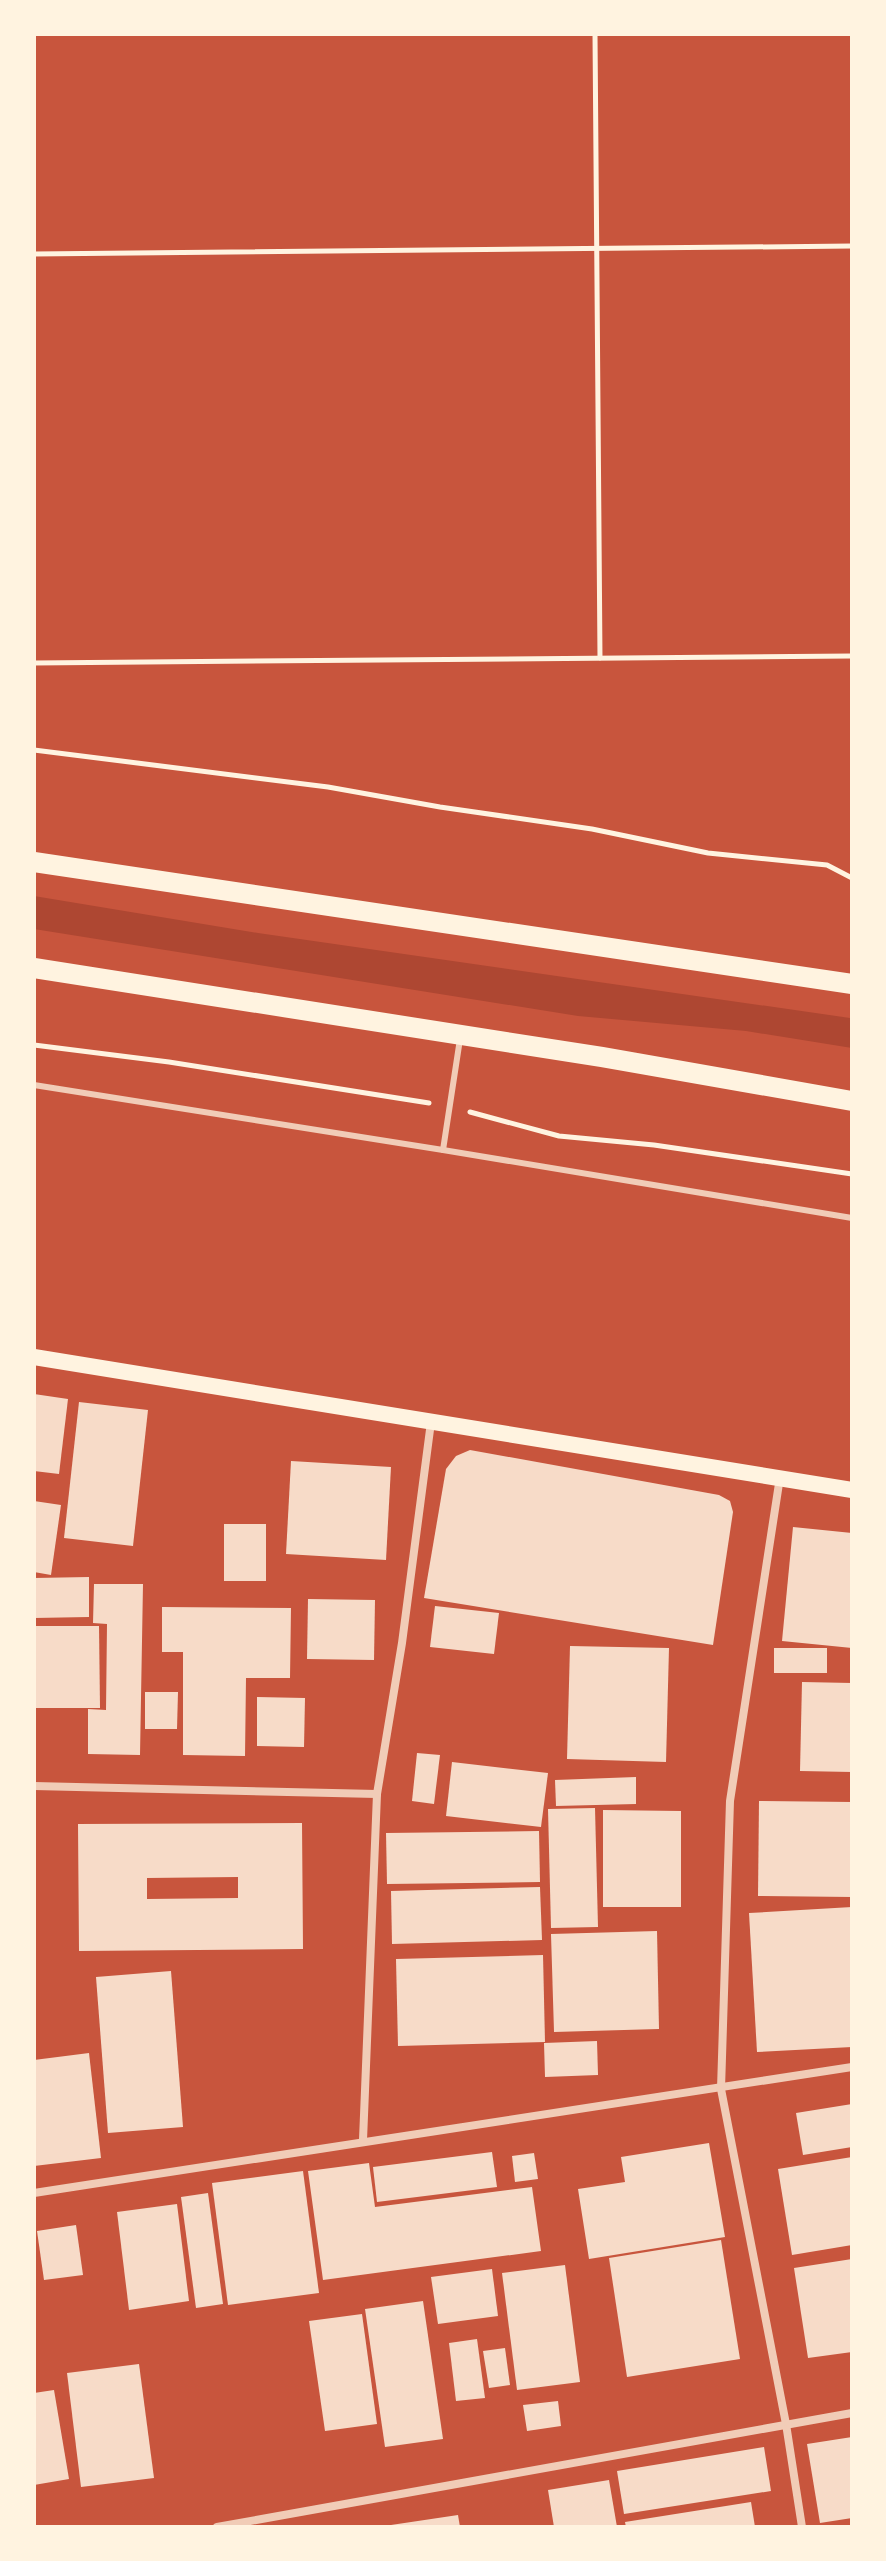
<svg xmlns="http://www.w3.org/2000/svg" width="886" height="2561" viewBox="0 0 886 2561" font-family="'Fira Sans Condensed',sans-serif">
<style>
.green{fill:#ae4732}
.building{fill:#f7dbc8;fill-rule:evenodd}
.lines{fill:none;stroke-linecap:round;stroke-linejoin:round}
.path{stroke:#fff3e0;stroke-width:5}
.service{stroke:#f1ccb7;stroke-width:6}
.minor{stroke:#f1ccb7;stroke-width:8}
.secondary{stroke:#fff3e0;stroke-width:16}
.primary{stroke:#fff3e0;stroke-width:20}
</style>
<rect width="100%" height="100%" fill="#c8553d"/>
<polygon class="green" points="34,896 258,933 850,1018 852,1048 746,1031 578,1016 34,929"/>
<g class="building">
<polygon points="34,1394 68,1399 59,1474 34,1471"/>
<polygon points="79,1402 148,1410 133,1546 64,1538"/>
<polygon points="470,1450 719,1495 730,1501 733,1512 713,1645 424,1598 446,1469 456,1456"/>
<polygon points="291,1461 391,1467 386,1560 286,1554"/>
<polygon points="34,1501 61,1505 51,1575 34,1572"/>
<rect x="224" y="1524" width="42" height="57"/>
<polygon points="793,1527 852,1533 852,1648 782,1641"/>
<polygon points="89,1577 89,1617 34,1618 34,1578"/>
<polygon points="94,1584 143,1584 140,1755 88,1754 88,1709 106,1710 107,1624 93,1623"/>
<polygon points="308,1599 375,1600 374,1660 307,1659"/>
<polygon points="435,1606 499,1613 494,1654 430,1647"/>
<polygon points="162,1607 291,1608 290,1678 246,1678 245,1756 183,1755 183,1652 162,1652"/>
<polygon points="34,1626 99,1626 100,1708 34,1708"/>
<polygon points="570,1646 669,1648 666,1762 567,1759"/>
<rect x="774" y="1648" width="53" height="25"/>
<polygon points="802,1682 852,1683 852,1772 800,1771"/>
<polygon points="145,1692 178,1692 177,1729 145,1729"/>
<polygon points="257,1697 305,1698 304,1747 257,1746"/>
<polygon points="417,1753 440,1755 434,1804 412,1801"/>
<polygon points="452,1762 548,1773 541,1827 446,1816"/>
<polygon points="636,1777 636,1804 556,1806 555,1780"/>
<polygon points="759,1801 852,1802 852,1897 758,1896"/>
<polygon points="595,1808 598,1927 551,1928 548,1809"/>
<polygon points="603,1810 681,1811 681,1907 603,1907"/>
<path d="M302,1823L303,1949L79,1951L78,1824ZM238,1877V1898L147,1899V1878Z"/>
<polygon points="539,1831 540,1882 387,1884 386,1833"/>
<polygon points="540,1887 542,1940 392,1944 391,1891"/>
<polygon points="852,1907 852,2047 757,2052 749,1913"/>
<polygon points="657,1931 659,2029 554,2032 551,1934"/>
<polygon points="543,1955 545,2042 398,2046 396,1959"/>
<polygon points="171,1971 183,2127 108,2133 96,1977"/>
<polygon points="597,2041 598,2075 545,2077 544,2043"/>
<polygon points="89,2053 101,2158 34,2166 34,2060"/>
<polygon points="852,2104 852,2147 803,2155 796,2113"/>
<polygon points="709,2143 725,2237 589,2259 578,2189 625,2182 621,2157"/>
<polygon points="492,2152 497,2187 377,2202 373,2167"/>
<polygon points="534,2153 538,2179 515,2182 512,2156"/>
<polygon points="852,2157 852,2245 792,2255 778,2169"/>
<polygon points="369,2163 375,2207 532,2187 541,2251 323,2280 308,2171"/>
<polygon points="303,2171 319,2293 228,2305 212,2183"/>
<polygon points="208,2193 223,2304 196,2308 181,2197"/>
<polygon points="177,2204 189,2301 129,2310 117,2212"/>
<polygon points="76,2225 83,2275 44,2280 37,2231"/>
<polygon points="721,2240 740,2359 627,2377 609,2258"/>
<polygon points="852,2259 852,2352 808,2358 794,2268"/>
<polygon points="565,2265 580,2382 517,2390 502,2273"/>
<polygon points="492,2269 498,2316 438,2324 431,2277"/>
<polygon points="423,2301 443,2439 385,2447 365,2309"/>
<polygon points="362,2314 377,2424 325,2431 309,2321"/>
<polygon points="477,2339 485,2398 456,2401 449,2343"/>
<polygon points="505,2348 510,2385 489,2388 483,2351"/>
<polygon points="139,2364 154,2478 81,2487 67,2373"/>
<polygon points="54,2390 69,2479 34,2485 34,2393"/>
<polygon points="558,2401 561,2426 527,2431 523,2405"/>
<polygon points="852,2437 852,2518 820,2523 807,2444"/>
<polygon points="764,2447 771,2491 624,2514 617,2471"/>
<polygon points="609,2480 617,2527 554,2527 548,2490"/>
<polygon points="751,2502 755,2527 626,2527 625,2522"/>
<polygon points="458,2515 460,2527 391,2527 391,2525"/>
</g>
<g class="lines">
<g class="path">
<polyline points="595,34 600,658"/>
<polyline points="34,254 852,246"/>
<polyline points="34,663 852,656"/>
<polyline points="34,750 328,787 440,807 592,829 708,853 827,865 852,878"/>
<polyline points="34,1045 169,1062 429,1103"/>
<polyline points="470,1112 559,1136 654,1145 852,1174"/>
</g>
<g class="service">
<polyline points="34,1085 443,1150 852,1218"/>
<polyline points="443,1150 460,1039"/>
</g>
<g class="minor">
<polyline points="780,1477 730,1801 721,2089 786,2424 802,2527"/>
<polyline points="34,1786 377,1794"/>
<polyline points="363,2140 377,1794 402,1643 431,1422"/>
<polyline points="34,2193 852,2067"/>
<polyline points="217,2527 852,2413"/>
</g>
<polyline class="secondary" points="34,1357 852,1490"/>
<g class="primary">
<polyline points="34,862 852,984"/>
<polyline points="34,968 602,1057 852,1101"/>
</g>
</g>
<rect width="886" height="2561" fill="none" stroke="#fff3e0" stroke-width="72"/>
</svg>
